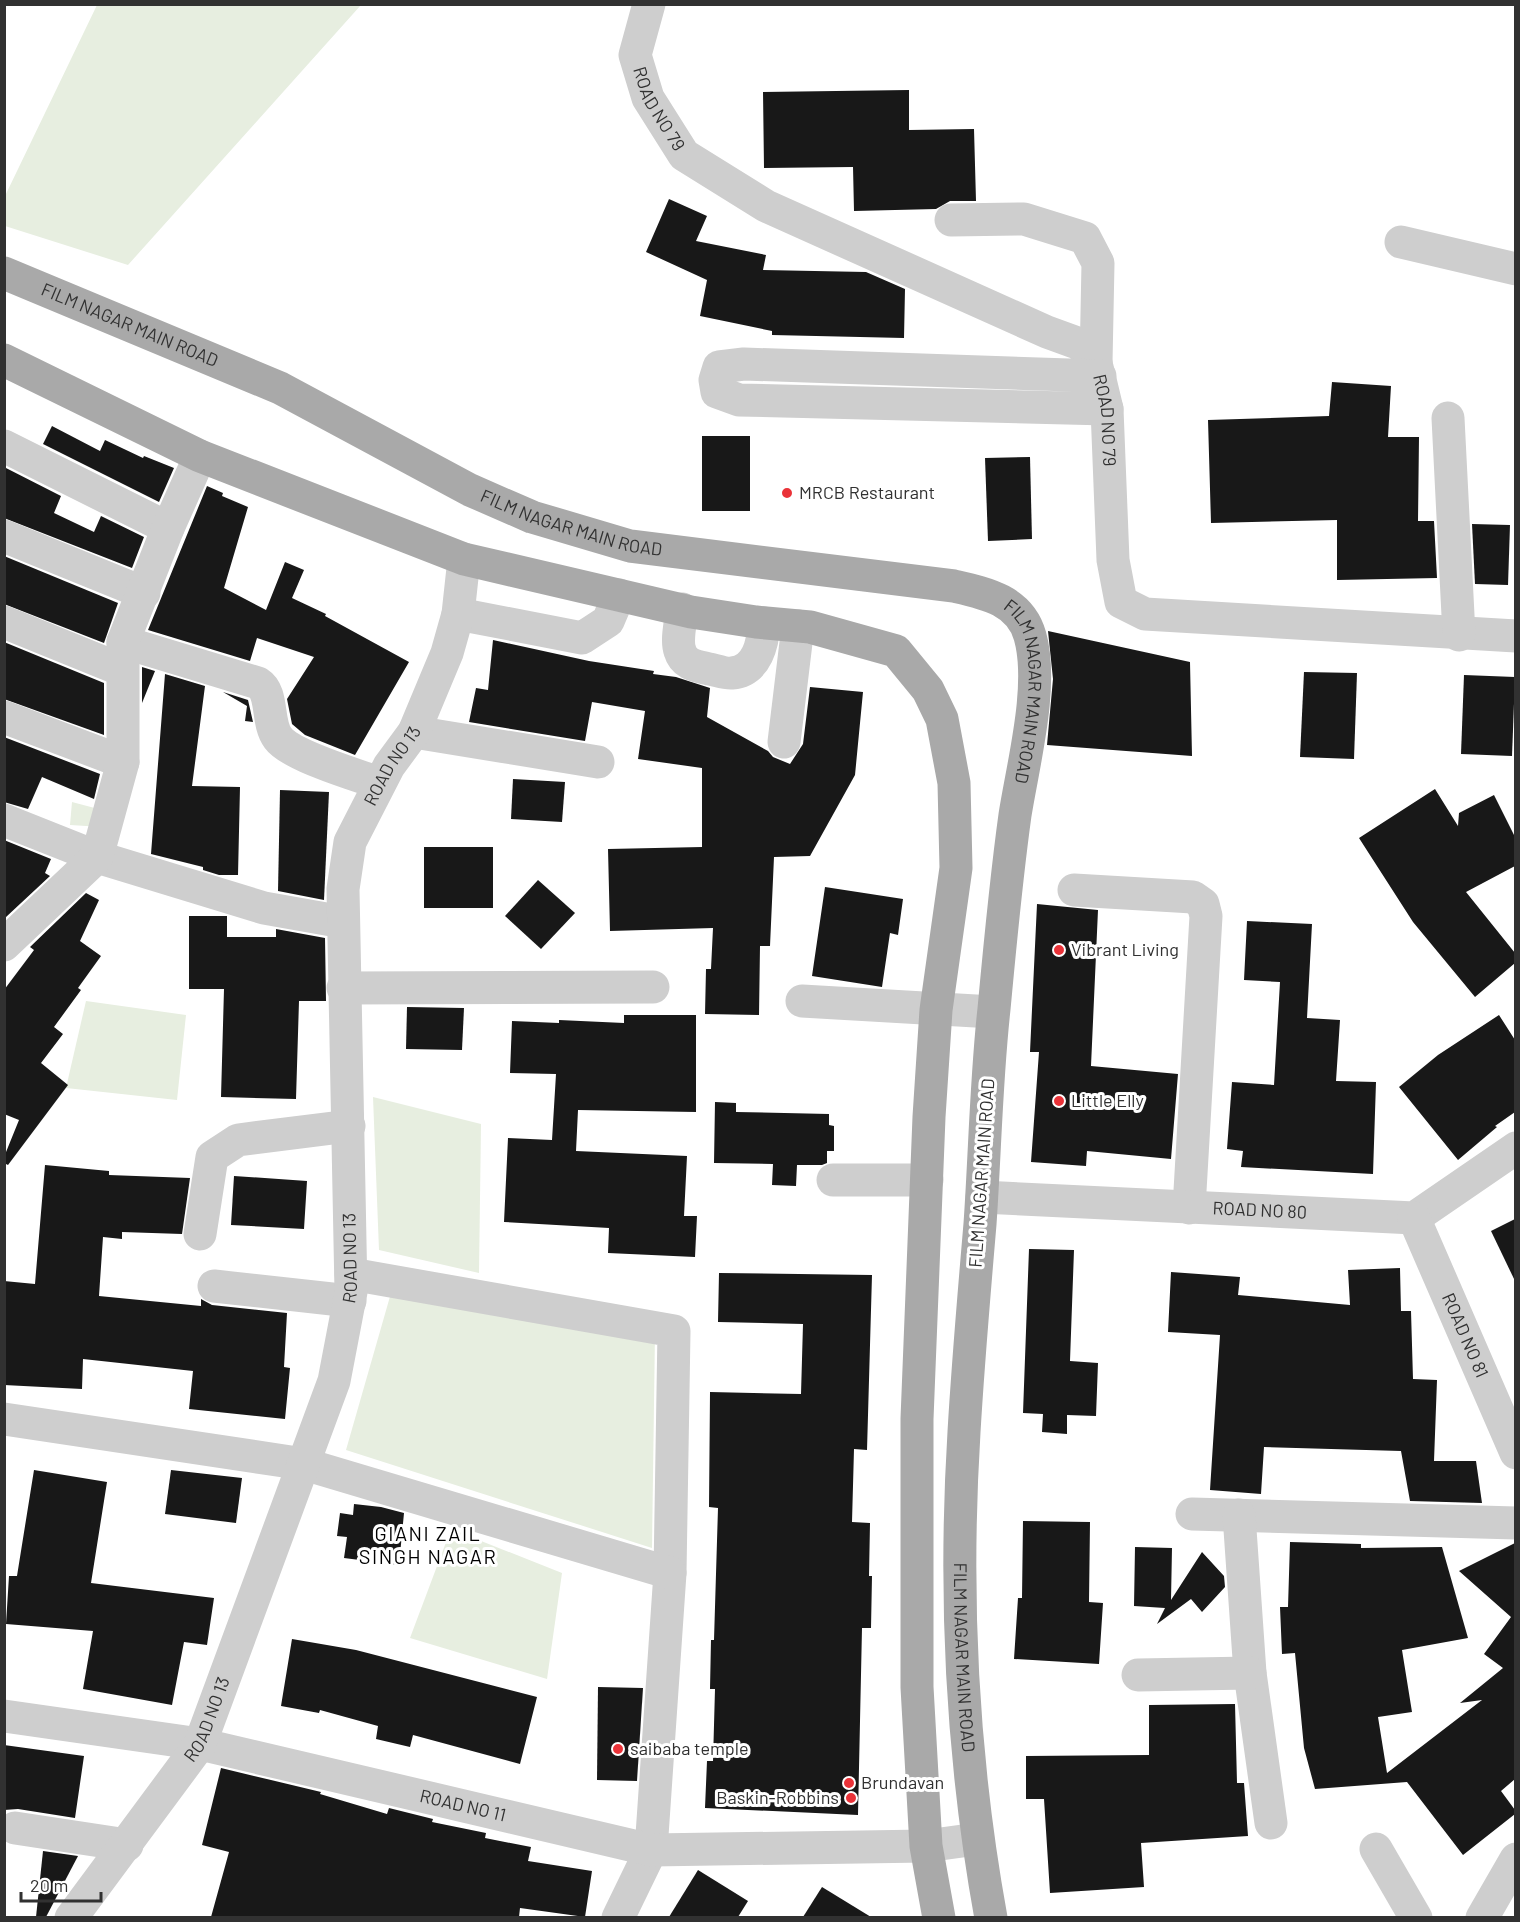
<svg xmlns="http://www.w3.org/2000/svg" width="1520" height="1922" viewBox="0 0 1520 1922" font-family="Barlow,sans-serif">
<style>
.green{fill:#e7eee0}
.building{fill:#181818}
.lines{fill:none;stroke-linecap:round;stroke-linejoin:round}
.minor{stroke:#cecece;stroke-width:33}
.major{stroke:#a9a9a9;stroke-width:33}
.poi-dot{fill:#ea3238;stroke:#fff;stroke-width:2}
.labels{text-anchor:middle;stroke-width:6;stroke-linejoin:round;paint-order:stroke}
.street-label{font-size:18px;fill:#313131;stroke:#fff}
.poi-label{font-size:18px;fill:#313131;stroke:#fff;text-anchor:start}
.neighbourhood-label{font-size:20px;letter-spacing:1.5px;fill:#000;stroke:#fff}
</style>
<rect width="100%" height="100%" fill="#fff"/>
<g class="green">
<polygon points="97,5 97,4 361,5 128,265 5,226 5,196"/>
<polygon points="72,802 106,811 102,827 70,825"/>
<polygon points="86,1001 186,1015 177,1100 66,1088"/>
<polygon points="373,1097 481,1124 479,1273 379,1250"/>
<polygon points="391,1293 655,1331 652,1548 346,1450"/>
<polygon points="451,1529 562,1573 547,1679 410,1638"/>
</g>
<g class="building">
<polygon points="909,90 909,130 974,129 976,201 950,201 936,209 854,211 853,167 764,168 763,92"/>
<polygon points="669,199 707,216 696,241 766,255 763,270 866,272 905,289 904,338 772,335 772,331 700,316 707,280 646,252"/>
<polygon points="1332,382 1391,386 1388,437 1419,437 1418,521 1434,521 1437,578 1337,580 1337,520 1211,523 1208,420 1329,416"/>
<polygon points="52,426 100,451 105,440 143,458 144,456 174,468 159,502 43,444"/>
<rect x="702" y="436" width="48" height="75"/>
<polygon points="1030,457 1032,539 988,541 985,458"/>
<polygon points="4,467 61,496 54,513 94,532 101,516 144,537 132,568 4,518"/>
<polygon points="207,486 223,493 222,496 248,507 224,588 266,610 285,562 304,570 292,598 326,614 325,616 409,662 355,755 305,735 292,724 287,699 314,657 257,638 250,661 148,630"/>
<polygon points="1472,524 1510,525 1508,585 1475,584"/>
<polygon points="4,556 118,603 104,643 4,604"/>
<polygon points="1048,631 1190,662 1192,756 1047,745 1053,679"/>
<polygon points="493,640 589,661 654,671 653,674 676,677 710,688 707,717 768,751 773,757 790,764 803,744 810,687 863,692 855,775 810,856 774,857 770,946 760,946 759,1015 705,1014 706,969 711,969 713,928 610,931 608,849 702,847 702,768 638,759 645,711 592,702 585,741 469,722 476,688 488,690"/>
<polygon points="4,642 104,683 104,735 4,699"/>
<polygon points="142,667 155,671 142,703"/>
<polygon points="1304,672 1357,673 1354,759 1300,757"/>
<polygon points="165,674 205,686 192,786 240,787 238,875 219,875 203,870 203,867 151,854"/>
<polygon points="1464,675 1515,677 1512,756 1461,754"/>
<polygon points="223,692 248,700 253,722 245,721 247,706"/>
<polygon points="4,737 100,774 94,799 42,777 28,809 4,802"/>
<polygon points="513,779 565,782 562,822 511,819"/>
<polygon points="1435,789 1458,826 1459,813 1494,795 1515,837 1515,866 1466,892 1515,953 1515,963 1475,997 1413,922 1359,838"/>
<polygon points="280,790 329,792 324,900 278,891"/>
<polygon points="4,840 51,859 45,873 50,876 6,917"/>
<rect x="424" y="847" width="69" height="61"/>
<polygon points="538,880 575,913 541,949 505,916"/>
<polygon points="825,887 903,899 898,935 890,933 882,987 812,976"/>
<polygon points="86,893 99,900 80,941 101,956 78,988 81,990 54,1027 63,1034 41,1063 68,1085 8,1165 4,1163 4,1157 19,1120 4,1114 4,990 34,950 30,947"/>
<polygon points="1037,904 1098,910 1091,1066 1178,1074 1171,1159 1087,1151 1086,1166 1031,1162 1039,1052 1030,1052"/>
<polygon points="189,916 227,916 227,937 276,937 276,929 325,938 326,1001 299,1001 296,1099 221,1097 224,989 189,989"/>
<polygon points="1247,921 1312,924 1307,1018 1340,1020 1336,1081 1376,1082 1373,1174 1241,1167 1243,1151 1227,1149 1232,1082 1274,1085 1280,982 1244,980"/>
<polygon points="407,1007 464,1008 462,1050 406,1049"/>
<polygon points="624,1015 696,1015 696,1112 578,1110 576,1151 687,1156 684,1216 697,1216 695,1257 608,1253 609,1228 504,1222 508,1138 552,1140 556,1074 510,1073 512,1021 559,1023 559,1020 624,1023"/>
<polygon points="1499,1015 1515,1040 1515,1112 1495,1126 1497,1127 1458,1160 1399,1087 1438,1055"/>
<polygon points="715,1102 736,1103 736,1112 829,1114 829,1125 834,1126 834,1151 827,1151 827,1163 822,1165 797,1165 796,1186 772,1185 773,1164 714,1163"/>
<polygon points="45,1165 109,1171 109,1175 190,1178 182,1234 122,1232 122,1239 103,1237 99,1296 201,1306 201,1299 212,1305 287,1313 284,1367 290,1368 285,1419 189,1409 193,1371 83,1359 82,1389 4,1385 4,1281 35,1284"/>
<polygon points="234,1176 307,1181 304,1229 231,1225"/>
<polygon points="1515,1219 1515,1281 1491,1231"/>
<polygon points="1029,1249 1074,1250 1070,1361 1098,1363 1096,1416 1067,1415 1067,1434 1042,1432 1043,1414 1023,1413"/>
<polygon points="1400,1268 1401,1311 1411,1311 1413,1379 1437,1380 1434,1461 1476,1461 1482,1503 1410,1501 1401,1451 1264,1447 1261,1494 1210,1490 1220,1335 1168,1332 1171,1272 1240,1277 1238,1295 1350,1305 1348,1270"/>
<polygon points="719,1273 872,1275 867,1450 854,1449 852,1522 870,1523 869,1576 872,1576 871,1628 862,1628 858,1815 705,1808 707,1761 713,1761 715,1689 710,1689 711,1640 714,1640 718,1508 709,1507 710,1392 801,1394 803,1324 718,1322"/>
<polygon points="34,1470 107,1482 91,1583 214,1598 207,1645 184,1642 172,1705 83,1689 93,1631 6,1624 9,1576 17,1576"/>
<polygon points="171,1470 242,1478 236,1523 165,1514"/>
<polygon points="354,1504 381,1507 404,1513 399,1565 344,1558 347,1537 337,1536 340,1513 353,1515"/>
<polygon points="1023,1521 1090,1522 1089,1602 1103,1603 1099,1664 1014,1659 1018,1598 1022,1598"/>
<polygon points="1290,1542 1361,1544 1361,1548 1442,1547 1468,1638 1402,1650 1412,1712 1378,1717 1387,1773 1482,1700 1460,1703 1503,1668 1484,1654 1511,1617 1459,1571 1515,1543 1515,1779 1501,1791 1515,1810 1515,1814 1463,1855 1407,1782 1315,1789 1304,1748 1295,1653 1282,1654 1280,1607 1288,1607"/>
<polygon points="1135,1547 1172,1548 1171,1600 1202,1552 1224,1576 1225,1587 1202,1612 1191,1599 1157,1624 1165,1608 1134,1606"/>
<polygon points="292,1639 356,1650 537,1697 520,1764 413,1735 410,1747 376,1739 378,1726 320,1710 319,1713 281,1706"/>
<polygon points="598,1687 643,1688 637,1781 597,1780"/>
<polygon points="1235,1704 1237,1783 1244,1783 1248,1836 1141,1843 1144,1887 1050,1893 1044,1799 1026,1799 1026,1756 1149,1755 1149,1705"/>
<polygon points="4,1745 84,1756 75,1818 18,1809 4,1810"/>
<polygon points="221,1768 321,1792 320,1794 387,1814 389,1808 433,1819 432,1822 486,1833 485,1838 531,1847 528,1861 592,1871 585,1917 520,1908 519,1917 211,1917 229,1852 202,1845"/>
<polygon points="43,1851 78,1856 46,1917 36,1917"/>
<polygon points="698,1870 748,1901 738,1917 669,1917"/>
<polygon points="822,1887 871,1917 803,1917"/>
</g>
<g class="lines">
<g class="minor">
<path id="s1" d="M649,4L635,55L648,98L684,155L766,206L1047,332L1080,344L1096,363L1107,409L1113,560L1121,602L1145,614L1516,636"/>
<polyline points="951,220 1024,219 1085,238 1098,263 1096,363"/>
<polyline points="1401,242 1516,269"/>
<polyline points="1100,376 744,364 719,367 715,380 717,392 739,400 1107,409"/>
<polyline points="1448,418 1459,635"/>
<polyline points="4,446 168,528"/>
<polyline points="4,536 144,593"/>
<path d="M682,609C681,621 676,640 680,651C684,665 697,666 709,669C716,670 726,674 732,673C757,671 763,643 764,623"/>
<polyline points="458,614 582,638 608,621 619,595"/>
<polyline points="4,622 122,670"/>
<path d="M123,642L258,683C274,693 266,722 278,738C291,756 357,775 379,783"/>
<polyline points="4,717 123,762"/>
<polyline points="414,732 598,762"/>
<polyline points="784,742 798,626"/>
<polyline points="4,820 97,857 264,908 343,922"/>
<polyline points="1074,890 1193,897 1203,904 1206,916 1189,1208"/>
<polyline points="4,945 97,857 123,762 123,642 168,528 200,456"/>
<polyline points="343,988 653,987"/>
<polyline points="802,1001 993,1012"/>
<polyline points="833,1180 927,1180"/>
<path id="s2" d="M982,1197L1414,1218L1516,1148"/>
<path id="s3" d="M1414,1218L1516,1453"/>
<polyline points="200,1234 212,1157 238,1140 349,1126"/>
<polyline points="351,1274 674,1331 670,1573 651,1850 618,1918"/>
<polyline points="214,1286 350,1301"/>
<polyline points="4,1419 304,1464 670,1573"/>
<polyline points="1192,1514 1516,1523"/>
<polyline points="1239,1515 1250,1673 1271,1823"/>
<polyline points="1138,1675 1250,1673"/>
<path id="s4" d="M4,1716L200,1744L651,1850L926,1846L977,1839"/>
<polyline points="15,1828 127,1845"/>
<polyline points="1376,1849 1416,1918"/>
<path id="s5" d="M71,1918L200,1744L334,1381L351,1292L343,889L350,842L389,766L414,732L447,653L458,614L464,559"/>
<polyline points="1482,1918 1516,1859"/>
</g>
<g class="major">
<path id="s6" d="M4,273L280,388L470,490L532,517L630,546L954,586C985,593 1020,600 1030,636C1044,686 1023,764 1015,815C1006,880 1000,944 994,1009C986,1081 985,1152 980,1224C974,1294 968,1363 964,1432C954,1594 962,1759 991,1918"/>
<polyline points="4,360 200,456 464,559 691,612 756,622 810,627 896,651 928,690 942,719 954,783 956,868 936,1010 929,1117 917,1419 917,1687 926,1846 939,1918"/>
</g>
</g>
<g class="poi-dot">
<circle cx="787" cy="493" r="6"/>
<circle cx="1059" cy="950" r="6"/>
<circle cx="1059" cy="1101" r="6"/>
<circle cx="618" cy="1749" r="6"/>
<circle cx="849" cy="1783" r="6"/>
<circle cx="851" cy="1798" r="6"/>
</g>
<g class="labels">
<g class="street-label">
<text dy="6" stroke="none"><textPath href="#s1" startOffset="112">ROAD NO 79</textPath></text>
<text dy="6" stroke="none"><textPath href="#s6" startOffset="136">FILM NAGAR MAIN ROAD</textPath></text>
<text dy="6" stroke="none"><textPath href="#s1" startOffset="688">ROAD NO 79</textPath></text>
<text dy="6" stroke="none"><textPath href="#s6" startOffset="622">FILM NAGAR MAIN ROAD</textPath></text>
<text dy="6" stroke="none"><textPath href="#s6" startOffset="1161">FILM NAGAR MAIN ROAD</textPath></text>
<text dy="6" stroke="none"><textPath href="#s5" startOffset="1232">ROAD NO 13</textPath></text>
<text transform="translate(982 1173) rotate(-86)" y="6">FILM NAGAR MAIN ROAD</text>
<text dy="6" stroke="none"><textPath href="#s2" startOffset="278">ROAD NO 80</textPath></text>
<text dy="6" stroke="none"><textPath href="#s5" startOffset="728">ROAD NO 13</textPath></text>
<text dy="6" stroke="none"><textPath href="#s3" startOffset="128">ROAD NO 81</textPath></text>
<text dy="6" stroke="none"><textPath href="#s6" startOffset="2133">FILM NAGAR MAIN ROAD</textPath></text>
<text dy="6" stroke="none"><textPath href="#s5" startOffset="242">ROAD NO 13</textPath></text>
<text dy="6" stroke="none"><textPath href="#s4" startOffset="468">ROAD NO 11</textPath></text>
</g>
<g class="poi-label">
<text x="799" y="499">MRCB Restaurant</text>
<text x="1071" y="956">Vibrant Living</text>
<text x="1071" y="1107">Little Elly</text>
<text x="630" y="1755">saibaba temple</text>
<text x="861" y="1789">Brundavan</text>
<text x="839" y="1804" text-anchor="end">Baskin-Robbins</text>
</g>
<g class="neighbourhood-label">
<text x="428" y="1541">GIANI ZAIL<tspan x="428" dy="23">SINGH NAGAR</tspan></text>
</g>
</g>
<rect width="1520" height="1922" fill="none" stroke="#313131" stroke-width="12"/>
<path d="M21 1892v9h80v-9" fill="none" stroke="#313131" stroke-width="3"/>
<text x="30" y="1892" font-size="18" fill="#313131" stroke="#ffffff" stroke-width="4.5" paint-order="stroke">20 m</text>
</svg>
